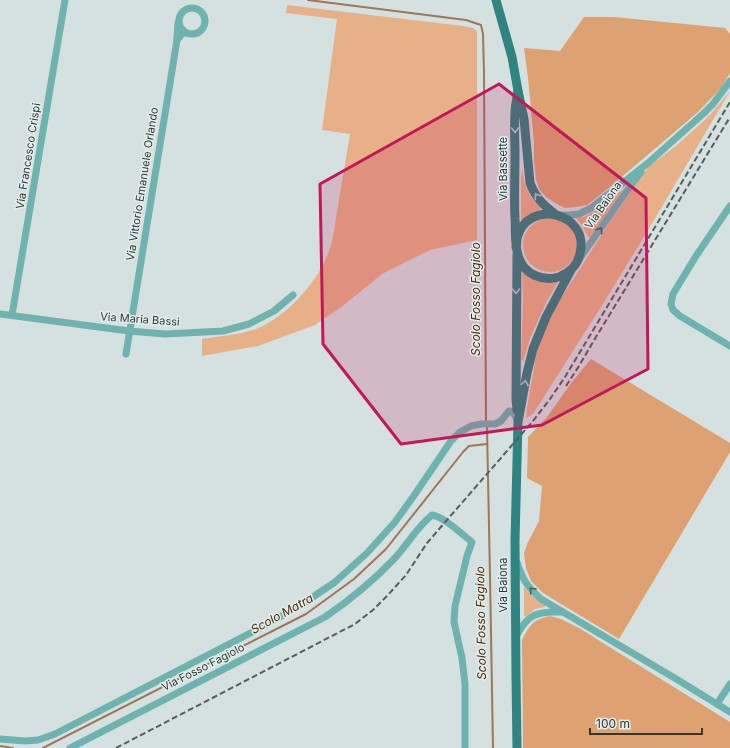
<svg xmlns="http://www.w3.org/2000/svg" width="730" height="748" viewBox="0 0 730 748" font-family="Inter,sans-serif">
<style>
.green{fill:#e7b087}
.forest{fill:#dea172}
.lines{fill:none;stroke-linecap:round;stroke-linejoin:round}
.stream{stroke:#a07656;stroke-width:2}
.minor{stroke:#6eb3af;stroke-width:7}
.major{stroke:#2f8380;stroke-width:9}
.rail{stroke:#575d5d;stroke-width:2;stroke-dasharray:6 3;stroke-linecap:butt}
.oneway{stroke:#accecc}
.oneway2{stroke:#466260}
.marked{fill:#c2185b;fill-opacity:0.2;stroke:#c2185b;stroke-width:3;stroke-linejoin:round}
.labels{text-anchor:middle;stroke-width:3;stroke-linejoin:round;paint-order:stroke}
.street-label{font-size:11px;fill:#313636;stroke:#e2eeed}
.water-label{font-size:12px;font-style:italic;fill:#502803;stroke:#e2eeed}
</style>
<rect width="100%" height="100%" fill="#d5e1e0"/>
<g class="green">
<path d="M287,5L463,26L473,28L477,32V240L430,250L382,274L344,305L315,325L258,346L202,356V339C220,336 238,335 256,329C286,317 316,284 328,254C334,239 335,222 338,206C342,182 346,158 350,134L322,130L337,19L286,13Z"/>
<polygon points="730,91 647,232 601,307 533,414 526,418 527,408 536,356 542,333 556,306 613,217 649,166 676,146 709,116"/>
<path d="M522,169L525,185L531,197L541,209C532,213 527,216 521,223V177Z"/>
<polygon points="622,191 594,232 589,238 582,225 575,217 584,217 605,204 618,192"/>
<circle cx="550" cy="245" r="27"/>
<polygon points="522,268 559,280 546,303 531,336 523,361 521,360 523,304"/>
<polygon points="524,587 533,597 545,604 545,607 535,609 527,616 524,616"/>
</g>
<g class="forest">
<polygon points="584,17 614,17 725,28 730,34 730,73 721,88 698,112 611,186 587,205 576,207 565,208 555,203 546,197 539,189 536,179 534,160 534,142 528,78 524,48 560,51"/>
<polygon points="591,359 730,443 730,452 619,639 543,593 531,581 526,568 524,553 528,542 539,521 542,486 527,478 528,437 547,417 572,382"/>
<path d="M550,616L561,619L579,628L730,722V748H523L522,640C530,624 533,620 550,616Z"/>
</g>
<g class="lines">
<g class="stream">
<polyline points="308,0 466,20 481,25 483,34 484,73 486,422"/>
<polyline points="487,427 490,576 493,748"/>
<polyline points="0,746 13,748"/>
<polyline points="43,748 306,614 354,579 386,549 463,452 469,446 487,444"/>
</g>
<g class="minor">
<circle cx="192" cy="21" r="13"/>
<polyline points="178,23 177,36 177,40 181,35 185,32"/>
<polyline points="730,206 696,256 673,294 671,304 673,310 680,316 730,346"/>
<polyline points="560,215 570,215 579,214 591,208 648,163 703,114 713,104 730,81"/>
<polyline points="580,258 621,199 641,172"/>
<polyline points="0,314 129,331 165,334 186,333 223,331 249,324 274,311 293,295"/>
<polyline points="12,315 65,0"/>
<polyline points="126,354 177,40"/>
<path d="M517,562C523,581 527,586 541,599L678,680L730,712"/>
<path d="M517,635C527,615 537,611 560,612"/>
<polyline points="717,704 730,684"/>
<polyline points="0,739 25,741 38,740 55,734 266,625 304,603 335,582 367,553 395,522 413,497 451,441 460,432 471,426 481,424 495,424 501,421 509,411 513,412 518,422"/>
<path d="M70,748L325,617C350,600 373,581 394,559C407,545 417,527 432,515C446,518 460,533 472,542L467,556L455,606L454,622L462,658L465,684V748"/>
</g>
<g class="major">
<path d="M496,0L512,57L518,91L524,119L530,183C536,198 542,204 555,214"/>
<path d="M516,247C517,244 517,240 517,238C528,197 590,213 580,253C578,265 569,273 559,277C543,282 524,274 519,258C514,246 516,232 515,219C514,198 515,176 515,155C515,141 514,127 515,113C515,106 517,98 518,91"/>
<polyline points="517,255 516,399 517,410"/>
<polyline points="517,748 516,677 515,541 518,422 527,373 533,349 546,317 571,270"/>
</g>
<g class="rail">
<polyline points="566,386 579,366 596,337 730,117"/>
<polyline points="116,748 355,624 373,610 387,596 406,575 427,543 533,421 550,399 565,377 730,102"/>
</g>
</g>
<defs><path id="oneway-chevron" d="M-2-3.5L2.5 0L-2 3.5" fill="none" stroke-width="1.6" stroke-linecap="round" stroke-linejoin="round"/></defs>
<g class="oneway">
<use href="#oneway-chevron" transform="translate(515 130) rotate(90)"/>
<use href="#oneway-chevron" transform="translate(537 196) rotate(-123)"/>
<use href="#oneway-chevron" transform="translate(516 291) rotate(90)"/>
<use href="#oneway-chevron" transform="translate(525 383) rotate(-80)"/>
</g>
<g class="oneway2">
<use href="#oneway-chevron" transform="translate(600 230) rotate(-55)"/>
<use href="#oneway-chevron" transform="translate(532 590) rotate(-133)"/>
</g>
<path class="marked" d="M499,84L646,198L648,369L542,425L401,444L323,344L320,184Z"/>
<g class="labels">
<g class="street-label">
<text transform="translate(28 156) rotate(-81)" y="4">Via Francesco Crispi</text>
<text transform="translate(503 169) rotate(-90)" y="4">Via Bassette</text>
<text transform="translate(142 184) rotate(-81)" y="4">Via Vittorio Emanuele Orlando</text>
<text transform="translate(603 205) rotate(-55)" y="4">Via Baiona</text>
<text transform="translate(140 319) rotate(4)" y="4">Via Maria Bassi</text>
<text transform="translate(503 585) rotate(-90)" y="4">Via Baiona</text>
<text transform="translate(203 667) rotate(-27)" y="4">Via Fosso Fagiolo</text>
</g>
<g class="water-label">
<text transform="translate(476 299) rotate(-90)" y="4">Scolo Fosso Fagiolo</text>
<text transform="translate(282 614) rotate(-29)" y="4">Scolo Matra</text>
<text transform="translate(481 623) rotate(-91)" y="4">Scolo Fosso Fagiolo</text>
</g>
</g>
<path d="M590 728v6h112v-6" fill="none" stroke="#313636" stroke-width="2"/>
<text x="596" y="728" font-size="12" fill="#313636" stroke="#e2eeed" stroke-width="3" paint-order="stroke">100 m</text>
</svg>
